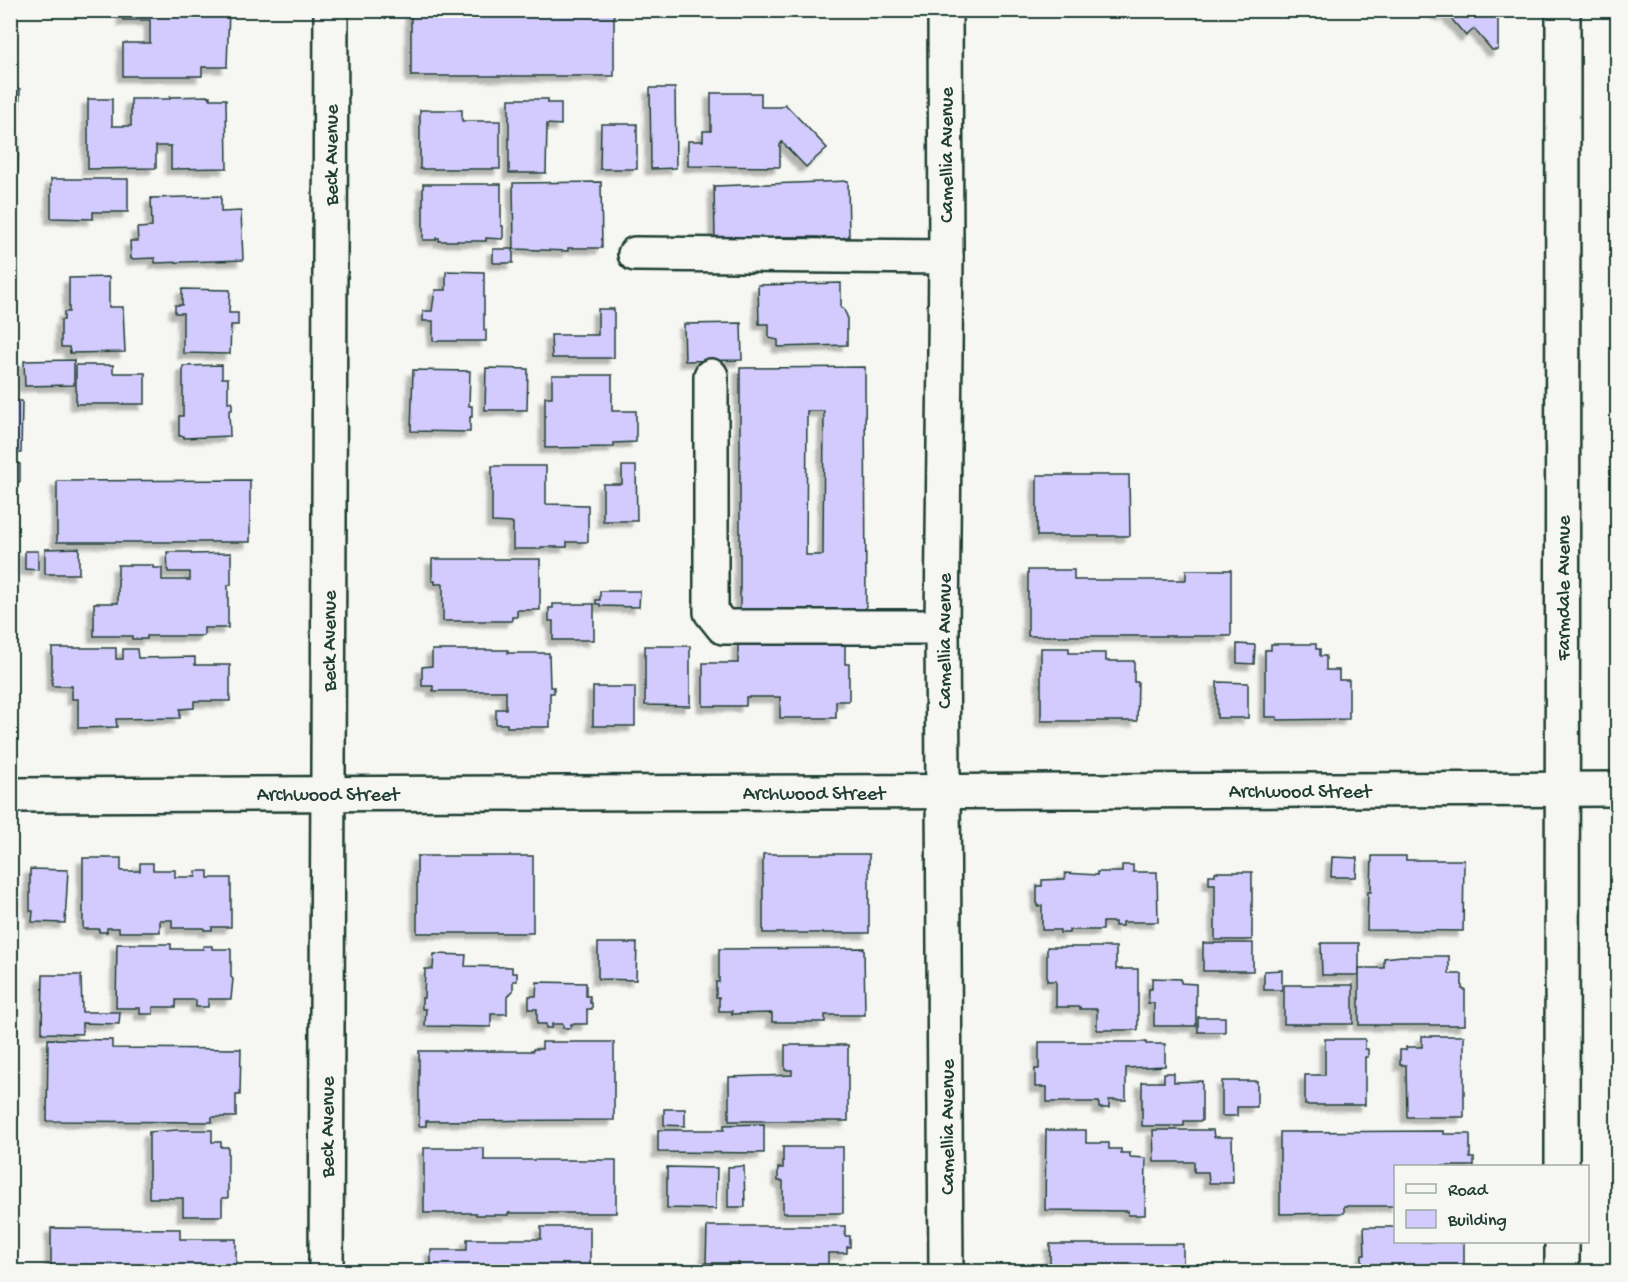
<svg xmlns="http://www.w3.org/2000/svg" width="1628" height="1282" viewBox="0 0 1628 1282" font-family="'Gochi Hand',sans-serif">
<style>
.building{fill:#d3cbfd;stroke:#1f3d34;stroke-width:1.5;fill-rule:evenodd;filter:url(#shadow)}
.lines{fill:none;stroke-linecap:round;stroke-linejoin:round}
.minor-casing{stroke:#1f3d34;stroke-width:38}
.minor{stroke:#f6f6f2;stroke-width:33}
.labels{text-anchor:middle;stroke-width:4.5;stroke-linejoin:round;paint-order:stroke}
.street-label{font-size:20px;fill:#1f3d34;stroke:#f6f6f2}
</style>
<defs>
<filter id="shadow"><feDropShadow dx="-5.5" dy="5.5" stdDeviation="1.5" flood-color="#0004"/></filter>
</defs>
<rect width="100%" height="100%" fill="#f6f6f2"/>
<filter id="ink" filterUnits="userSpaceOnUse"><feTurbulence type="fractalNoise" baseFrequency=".0167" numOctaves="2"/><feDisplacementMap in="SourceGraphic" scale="12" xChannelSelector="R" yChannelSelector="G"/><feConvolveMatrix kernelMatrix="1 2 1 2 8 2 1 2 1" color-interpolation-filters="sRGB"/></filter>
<g filter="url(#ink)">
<g class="building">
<polygon points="123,10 229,10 227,67 202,67 202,76 123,76 123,43 150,43 150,20 123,20"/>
<rect x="411" y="10" width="203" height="66"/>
<polygon points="1435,10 1501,10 1501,16 1498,16 1498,50 1492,50 1474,29 1466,36 1448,15 1438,14"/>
<polygon points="650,88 675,88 676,168 651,169"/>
<polygon points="10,89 20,89 18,172 10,172"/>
<polygon points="711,93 761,93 761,107 781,107 785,104 827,148 806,167 782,142 780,145 780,167 688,166 688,141 703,141 703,131 711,131"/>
<polygon points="210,96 210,99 226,99 227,168 171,169 171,146 156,146 156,168 88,169 88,99 112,99 112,126 131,126 131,99 170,99 170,97"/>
<polygon points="509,99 548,99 548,103 561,103 561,125 547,124 546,173 509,173"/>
<polygon points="420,110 462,110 462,121 500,121 500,169 420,169"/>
<polygon points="601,124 637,124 637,169 600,169"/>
<polygon points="51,179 128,179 128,212 93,212 93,219 51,218"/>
<polygon points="848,181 849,237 845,237 845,240 819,242 819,237 776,237 776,240 729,241 729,238 715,239 714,186"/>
<polygon points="601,182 602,248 568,248 568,251 514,249 513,183"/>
<polygon points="423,184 501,184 501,226 503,226 503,239 486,238 486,241 439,241 439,238 436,238 436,240 423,240"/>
<polygon points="221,196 221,212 241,211 243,260 155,263 155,258 131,259 130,241 138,241 137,228 152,227 151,198"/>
<rect x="493" y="249" width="20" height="14"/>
<polygon points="446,271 484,272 484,330 486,330 486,341 433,341 433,321 423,321 423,311 432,311 435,290 446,290"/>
<polygon points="109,277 109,307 123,307 125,352 70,353 69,347 61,347 61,320 64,320 64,312 69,312 69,278"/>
<polygon points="841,283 841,308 843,308 847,316 847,345 778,347 778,340 769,338 769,324 759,324 758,285"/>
<polygon points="182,289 230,290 229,313 238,313 238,325 231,325 230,354 183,353 183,313 175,313 175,305 182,305"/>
<polygon points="598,309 614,309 614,358 552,358 551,335 598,335"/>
<polygon points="741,323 742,360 685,361 684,324"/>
<polygon points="74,360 74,385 25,386 24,361"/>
<polygon points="76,365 113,365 113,373 145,373 145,404 76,404"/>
<polygon points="222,365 222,378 228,378 228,403 232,402 232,410 229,410 230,436 184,438 184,436 179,436 179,416 183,416 183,366"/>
<path d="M865,367L866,617L740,618V368ZM807,411H824L823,555H806Z"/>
<polygon points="486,368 528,369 527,410 485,410"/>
<polygon points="413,370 470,371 469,406 472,406 472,417 470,417 470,432 411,431"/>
<polygon points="10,372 15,372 14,387 11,387 11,401 22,401 21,453 10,453"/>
<polygon points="552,375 612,375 612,411 636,411 636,442 614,443 614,447 545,448 545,397 552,397"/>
<polygon points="10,464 20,464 20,482 13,482 14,539 10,539"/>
<polygon points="492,466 546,466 546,504 588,505 588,542 567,542 567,547 541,547 541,549 513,549 513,523 492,522"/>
<polygon points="622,466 636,466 637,521 603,521 603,484 622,484"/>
<polygon points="1037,475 1129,475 1130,536 1037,536"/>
<polygon points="250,480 250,542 57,542 57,481"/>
<polygon points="79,548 79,574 45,574 45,549"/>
<polygon points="25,551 38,551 38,570 25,569"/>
<polygon points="167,552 191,552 191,554 231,553 231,585 228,585 228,628 204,628 204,636 147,636 147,639 132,639 132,636 94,636 94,603 118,603 118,565 153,565 153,568 162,568 162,580 190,580 190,572 168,572"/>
<polygon points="432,559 540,559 540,610 517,610 517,617 512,617 512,621 443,621 443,584 435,584 435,581 432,581"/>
<polygon points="1028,570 1074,570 1074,580 1186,580 1186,570 1231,570 1231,636 1028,636"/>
<polygon points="600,591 640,591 639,607 600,606 600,604 596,604 596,600 600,600"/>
<polygon points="553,604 594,604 594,640 553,640 553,621 549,621 549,608 553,608"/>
<polygon points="738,641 782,641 782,644 845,644 845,664 849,664 849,701 836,701 836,718 780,718 780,697 746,697 746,706 703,706 703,663 738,663"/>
<polygon points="1237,644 1255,645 1254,664 1237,663"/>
<polygon points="1271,644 1316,644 1316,649 1320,649 1320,656 1326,656 1326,670 1339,670 1339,680 1349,680 1349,719 1277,720 1277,717 1265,717 1265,650 1271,650"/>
<polygon points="645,646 690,646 690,706 645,705"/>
<polygon points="52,648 116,648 116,659 123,659 123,649 137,649 138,658 195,657 195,665 230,665 230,701 194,701 194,708 180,709 180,718 116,719 117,727 78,728 78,699 72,699 72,686 52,686"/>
<polygon points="1041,648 1069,648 1069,653 1106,653 1106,661 1134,661 1134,682 1138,682 1137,721 1041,721"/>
<polygon points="432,650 508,650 508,653 549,653 550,687 554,687 554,693 550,693 550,727 507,727 507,724 496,724 496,709 506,709 506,691 433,691 433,686 422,686 422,667 432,666"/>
<polygon points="1217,682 1248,683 1248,718 1217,718"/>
<rect x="593" y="687" width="42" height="39"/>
<rect x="763" y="854" width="106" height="79"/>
<rect x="417" y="856" width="116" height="77"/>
<polygon points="1372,856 1406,856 1406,860 1464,860 1463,931 1367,930 1368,892 1371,892"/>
<polygon points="1332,857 1357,858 1356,877 1331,877"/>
<polygon points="83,858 121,858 121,871 140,871 140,863 153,863 153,870 175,870 175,877 196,877 196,871 208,871 208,878 231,878 231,927 212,927 212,930 204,930 204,928 172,928 172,920 160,920 160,932 119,932 119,928 107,928 107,932 99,932 99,929 83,929"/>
<polygon points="1122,865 1133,865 1133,872 1157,872 1158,922 1122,922 1122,926 1115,926 1115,922 1103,922 1103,930 1069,930 1069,933 1060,933 1060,930 1042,930 1042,906 1037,906 1037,886 1042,886 1042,880 1065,879 1065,873 1097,875 1097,872 1122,872"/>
<polygon points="30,869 68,870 65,923 32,922 33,911 30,911"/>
<polygon points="1215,872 1252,872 1252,940 1215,940 1215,884 1209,884 1209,875 1215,875"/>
<polygon points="598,943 637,943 636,980 598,979"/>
<rect x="1203" y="943" width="50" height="28"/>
<polygon points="1321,943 1359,943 1359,975 1322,975"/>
<polygon points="117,944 171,944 171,949 203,949 203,946 212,946 212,949 231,949 231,977 233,979 231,999 208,999 208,1007 196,1007 196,1000 176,1000 176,1007 153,1007 153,1014 140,1014 140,1008 116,1008"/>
<polygon points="1047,947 1116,947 1116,969 1138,969 1138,1030 1097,1030 1097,1009 1080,1009 1080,1007 1056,1007 1056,981 1047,981"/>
<polygon points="864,948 865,1015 825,1015 825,1022 772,1022 772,1013 732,1014 732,1011 719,1011 719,997 716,997 716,982 719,982 719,949"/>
<polygon points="434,954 466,955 465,966 512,967 512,973 517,973 517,981 513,981 513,991 507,997 507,1014 491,1014 491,1027 425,1026 426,1009 422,1009 422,998 424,998 425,969 433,969"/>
<polygon points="1402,956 1449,956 1449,974 1462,974 1462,989 1465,989 1465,1025 1359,1025 1359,968 1384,968 1384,958"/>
<polygon points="1282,970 1282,990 1264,990 1264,971"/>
<polygon points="43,975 81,975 82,1012 120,1012 119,1024 82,1023 82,1034 42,1033"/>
<polygon points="1152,978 1181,979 1181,983 1196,984 1196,1026 1154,1026 1154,1003 1148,1003 1149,989 1152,989"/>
<polygon points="537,982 586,983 586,996 590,996 590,1003 592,1003 592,1009 587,1009 587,1024 571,1024 571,1028 563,1028 563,1024 552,1024 552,1028 546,1028 546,1024 537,1024 537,1009 529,1009 529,996 536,996"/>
<rect x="1284" y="985" width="69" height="39"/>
<rect x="1198" y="1017" width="27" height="15"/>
<polygon points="1422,1036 1464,1036 1464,1117 1407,1117 1406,1065 1400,1065 1400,1050 1406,1050 1406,1047 1422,1047"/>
<polygon points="48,1039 112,1040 112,1048 241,1049 240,1095 236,1095 236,1117 212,1117 212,1122 47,1121"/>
<polygon points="1325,1039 1365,1039 1365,1049 1368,1049 1368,1057 1365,1057 1365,1105 1305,1105 1305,1075 1325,1075"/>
<polygon points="542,1042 614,1042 614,1120 426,1121 426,1126 419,1126 419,1051 533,1051 533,1049 542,1049"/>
<polygon points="1039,1042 1146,1042 1146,1044 1165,1044 1165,1066 1126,1068 1126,1100 1109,1100 1109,1108 1099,1108 1099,1102 1047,1102 1047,1087 1035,1087 1035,1069 1039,1069"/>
<polygon points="785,1045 848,1045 848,1121 729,1121 729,1077 792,1075 792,1070 785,1070"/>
<polygon points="1164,1073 1174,1073 1174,1082 1202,1081 1202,1121 1184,1121 1184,1126 1142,1126 1142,1082 1164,1082"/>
<polygon points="1222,1081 1257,1081 1257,1107 1237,1107 1237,1116 1222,1116"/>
<polygon points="664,1109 685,1109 685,1126 664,1125"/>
<polygon points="764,1124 764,1153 658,1152 658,1130 724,1130 724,1125"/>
<polygon points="177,1130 212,1130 212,1142 221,1142 221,1147 228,1147 228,1198 222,1198 222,1216 183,1216 183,1198 149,1198 149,1132"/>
<polygon points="1046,1130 1086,1130 1086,1143 1109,1143 1109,1149 1121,1149 1121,1153 1130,1153 1130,1157 1146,1158 1145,1215 1128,1215 1128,1211 1045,1210"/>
<polygon points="1153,1130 1213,1130 1214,1137 1232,1137 1233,1183 1209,1183 1208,1172 1194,1172 1194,1162 1154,1162"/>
<polygon points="1444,1131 1444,1134 1470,1134 1470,1158 1474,1158 1474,1166 1396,1166 1396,1206 1344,1206 1344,1213 1280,1214 1280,1132"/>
<polygon points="783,1147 843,1147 843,1213 783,1213 783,1181 778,1181 778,1168 783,1168"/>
<polygon points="424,1148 484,1148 484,1160 616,1160 616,1213 508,1213 508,1215 476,1215 476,1213 424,1213"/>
<polygon points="744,1166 745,1207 728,1207 728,1167"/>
<polygon points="667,1167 717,1168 716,1209 667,1208"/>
<polygon points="707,1226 845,1226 845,1236 850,1236 850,1247 847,1247 847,1253 828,1253 828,1272 739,1272 739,1263 706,1263"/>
<polygon points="541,1227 590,1227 590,1270 601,1270 601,1272 431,1272 431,1250 467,1250 467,1239 541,1239"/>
<polygon points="1364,1227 1396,1227 1396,1242 1464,1242 1464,1272 1362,1272 1362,1255 1365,1255"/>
<polygon points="51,1228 180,1229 180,1239 236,1239 236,1272 51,1272"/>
<polygon points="1050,1244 1183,1244 1183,1272 1038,1272 1038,1266 1050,1266"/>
</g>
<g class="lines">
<g class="minor-casing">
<g id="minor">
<polyline points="945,10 946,257 942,627 946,1272"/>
<polyline points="635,254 946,257"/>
<polyline points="711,376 711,612 723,627 942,627"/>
<polyline points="10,795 1618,789"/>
<polyline points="1562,1166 1563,10"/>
<polyline points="326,1272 331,10"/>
<polyline points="1562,1272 1562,1242"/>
</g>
</g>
<use href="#minor" class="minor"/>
</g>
</g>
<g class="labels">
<g class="street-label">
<text transform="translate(330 155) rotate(-90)" y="7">Beck Avenue</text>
<text transform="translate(945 155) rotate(-90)" y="7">Camellia Avenue</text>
<text transform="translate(1562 588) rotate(-90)" y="7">Farmdale Avenue</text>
<text transform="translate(328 641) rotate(-90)" y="7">Beck Avenue</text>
<text transform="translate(943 641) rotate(-90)" y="7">Camellia Avenue</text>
<text x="1300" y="797">Archwood Street</text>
<text x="814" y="799">Archwood Street</text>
<text x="328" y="800">Archwood Street</text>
<text transform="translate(326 1127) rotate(-90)" y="7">Beck Avenue</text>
<text transform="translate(946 1127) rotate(-90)" y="7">Camellia Avenue</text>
</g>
</g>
<rect width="1628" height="1282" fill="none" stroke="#f6f6f2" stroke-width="36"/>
<rect x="18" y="18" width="1592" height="1246" fill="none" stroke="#1f3d34" stroke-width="2" filter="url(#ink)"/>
<rect x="1394" y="1165" width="195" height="78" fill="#f6f6f2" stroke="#a0aca6" stroke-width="1.5"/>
<rect x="1406" y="1184" width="30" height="9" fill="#f6f6f2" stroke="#a0aca6" stroke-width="1.5"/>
<text x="1448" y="1195" font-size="18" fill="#1f3d34">Road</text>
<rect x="1406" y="1210" width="30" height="18" fill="#d3cbfd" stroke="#a0aca6" stroke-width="1.5"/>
<text x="1448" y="1225" font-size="18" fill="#1f3d34">Building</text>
</svg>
